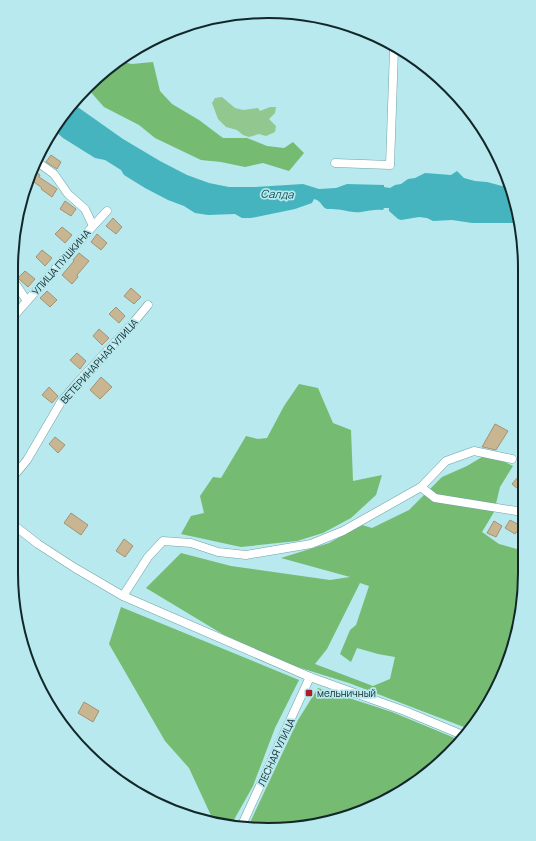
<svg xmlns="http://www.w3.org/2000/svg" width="536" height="841" viewBox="0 0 536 841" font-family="Manrope,sans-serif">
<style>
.green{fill:#92c78f}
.forest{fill:#75bb72;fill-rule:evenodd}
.water{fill:#46b4be}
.building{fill:#c8b693;stroke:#a49270}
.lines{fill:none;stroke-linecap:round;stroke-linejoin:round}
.minor-casing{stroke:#71a2a6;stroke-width:9}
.minor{stroke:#fff;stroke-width:8}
.poi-dot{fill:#af1c29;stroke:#b7e9ee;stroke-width:1.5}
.labels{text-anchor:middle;stroke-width:3.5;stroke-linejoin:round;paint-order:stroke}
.street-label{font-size:10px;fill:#132729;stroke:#b7e9ee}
.poi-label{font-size:10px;fill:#132729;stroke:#b7e9ee;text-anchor:start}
.water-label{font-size:11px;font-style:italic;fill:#0f5055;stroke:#b7e9ee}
.rim{fill:none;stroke:#132729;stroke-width:2}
</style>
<rect width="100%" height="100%" fill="#b7e9ee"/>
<polygon class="green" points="222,97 235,108 243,110 258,108 260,111 270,107 276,107 275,113 269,119 276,126 275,132 266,136 259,134 249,137 243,135 237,130 226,127 218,119 212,103 215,98"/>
<g class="forest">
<polygon points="122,62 132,64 153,62 160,91 172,104 199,120 223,138 247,138 267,146 284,148 293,142 304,153 289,171 263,163 245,167 221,162 201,160 155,138 139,125 104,107 88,89"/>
<polygon points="299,384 318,388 333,423 351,430 353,481 382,475 376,495 351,518 323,533 297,541 241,547 181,534 191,516 204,513 200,496 213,477 221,478 246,436 258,439 267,438 284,406"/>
<path d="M482,457L499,459L513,466L500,487L494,512L482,532L499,544L517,549L523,544V606L505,672L469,729L349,683L291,665L224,635L146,588L181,553L231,566L330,580L350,577L281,558L329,543L362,525L372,528L409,510L442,477L467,466ZM360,583L369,586L356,625L350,630L340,654L351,662L357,648L378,654L395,657L390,679L373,686L315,664L327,649Z"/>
<polygon points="121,607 299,680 275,728 253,786 231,825 214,822 189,768 165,741 109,644"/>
<polygon points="318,688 392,712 462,741 397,795 334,821 251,829 247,829 298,720"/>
</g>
<path class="water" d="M72,103L123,139L160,161L187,175L209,183L229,187H255L303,184L319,189L336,188L347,184L384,185V187L390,188L395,185L401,184L408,179L415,178L425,173L451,175L457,171L464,178L475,181L487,182L502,186H507L517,223H472L452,220L433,221L427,218L419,217L401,220L398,219L389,211V208H384L383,210C375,209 369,211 361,212C354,213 348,211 342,210C337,209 333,209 329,209C321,209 323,201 314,199L312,203L295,209L251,218H242L235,214L208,215L195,213L184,206L168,200L145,188L124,175L121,170L105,160L95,158L63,138L54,130Z"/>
<g class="building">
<polygon points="51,155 61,162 57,169 46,162"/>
<polygon points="33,170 40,175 39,177 57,189 52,197 41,189 42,188 30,179"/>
<polygon points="65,201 76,209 71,216 60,209"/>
<polygon points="113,218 122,227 116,234 106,226"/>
<polygon points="62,227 72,235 65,243 55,234"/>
<polygon points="97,234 107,243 101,250 91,242"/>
<polygon points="42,250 52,258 45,266 36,257"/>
<polygon points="79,253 89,261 77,275 78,277 72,284 62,275 74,261 73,260"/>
<polygon points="25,271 35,279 28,287 18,278"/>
<polygon points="131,288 141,297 134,304 124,296"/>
<polygon points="47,291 57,300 50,307 40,298"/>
<polygon points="116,307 125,316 119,323 109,314"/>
<polygon points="99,329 109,338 102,345 93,336"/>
<polygon points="77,353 86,361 80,369 70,360"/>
<polygon points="101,377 112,387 100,399 90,390"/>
<polygon points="49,387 58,396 52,403 42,395"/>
<polygon points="495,424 508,431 496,450 483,447 482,447"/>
<polygon points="55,437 65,445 58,453 49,444"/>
<polygon points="523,471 523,493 512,484"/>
<polygon points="71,513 88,525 81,535 64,523"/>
<polygon points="510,520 521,526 515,534 505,528"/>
<polygon points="494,521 502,526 496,537 487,533"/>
<polygon points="124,539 133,546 125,557 116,551"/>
<polygon points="84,702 99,711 93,722 78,713"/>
</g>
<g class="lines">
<g class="minor-casing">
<g id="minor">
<polyline points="36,161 54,174 68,194 85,209 93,226 107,211"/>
<polyline points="335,163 390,165 394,50"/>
<polyline points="13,283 17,286 27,301"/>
<polyline points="13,317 93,226"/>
<polyline points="12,478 27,460 61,402 78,382 133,323 148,305"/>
<polyline points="421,487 435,498 523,512"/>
<polyline points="11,523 38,544 75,568 123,596"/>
<polyline points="465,736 405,711 310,677 123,596 148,557 163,541 191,543 218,552 246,555 311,544 343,531 421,487 446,461 474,451 512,459"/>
<polyline points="241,827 310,677"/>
</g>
</g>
<use href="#minor" class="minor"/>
</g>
<rect class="poi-dot" x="305" y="689" width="8" height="8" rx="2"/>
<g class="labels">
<g class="street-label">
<text transform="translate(61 262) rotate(-49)" y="4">УЛИЦА ПУШКИНА</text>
<text transform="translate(99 361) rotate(-48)" y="4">ВЕТЕРИНАРНАЯ УЛИЦА</text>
<text transform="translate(276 752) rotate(-65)" y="4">ЛЕСНАЯ УЛИЦА</text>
</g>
<g class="poi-label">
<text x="317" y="697">мельничный</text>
</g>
<g class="water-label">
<text transform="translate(277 194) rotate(2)" y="4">Салда</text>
</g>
</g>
<path d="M0 0H536V841H0ZM268 18H268A250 250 0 0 1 518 268V573A250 250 0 0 1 268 823H268A250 250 0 0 1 18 573V268A250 250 0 0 1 268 18Z" fill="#b7e9ee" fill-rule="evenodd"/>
<path class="rim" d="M268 18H268A250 250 0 0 1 518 268V573A250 250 0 0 1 268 823H268A250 250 0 0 1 18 573V268A250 250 0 0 1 268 18Z"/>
</svg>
